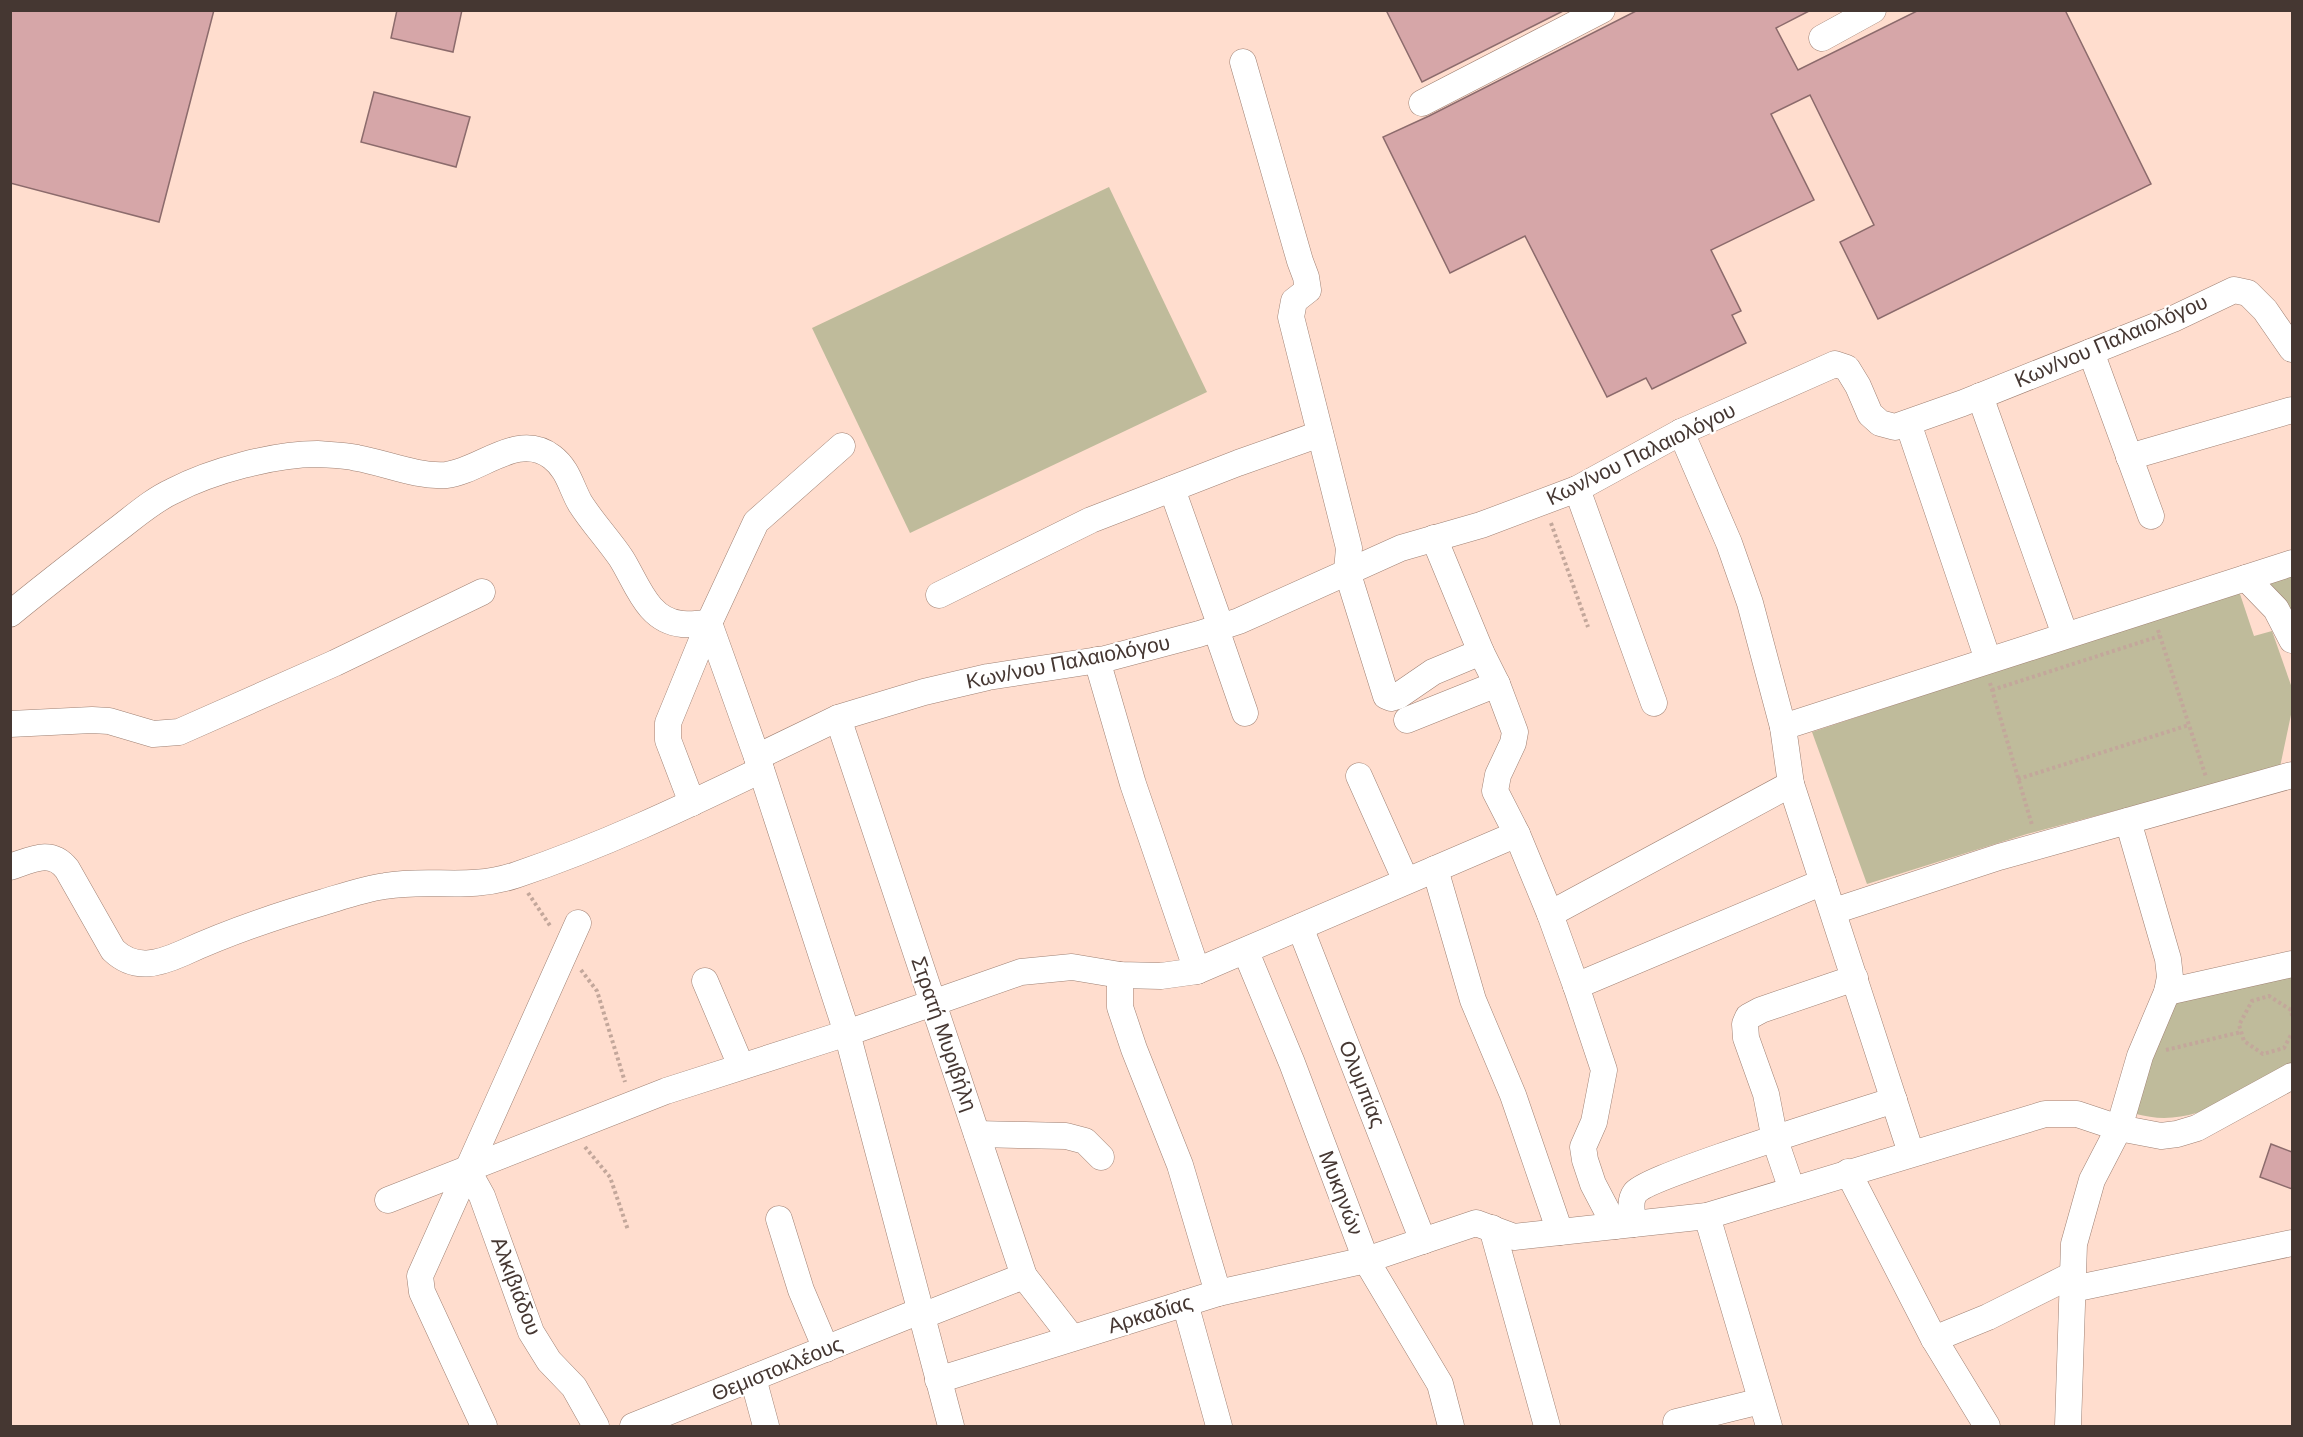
<svg xmlns="http://www.w3.org/2000/svg" width="2303" height="1437" viewBox="0 0 2303 1437" font-family="Arial,sans-serif">
<style>
.green{fill:#bfbb9b}
.building{fill:#d6a6a8;stroke:#8c6b6c;stroke-width:1.5}
.lines{fill:none;stroke-linecap:round;stroke-linejoin:round}
.minor-casing{stroke:#9f8073;stroke-width:27}
.path{stroke:#c3a79b;stroke-width:4;stroke-dasharray:3 3;stroke-linecap:butt}
.minor{stroke:#fff;stroke-width:26}
.labels{text-anchor:middle;stroke-width:4.5;stroke-linejoin:round;paint-order:stroke}
.street-label{font-size:21px;fill:#453732;stroke:#fff}
</style>
<rect width="100%" height="100%" fill="#ffddce"/>
<g class="green">
<polygon points="1109,187 1207,392 910,533 812,328"/>
<polygon points="2292,572 2292,617 2263,582"/>
<polygon points="2239,591 2254,636 2272,631 2292,688 2292,710 2280,767 2027,834 1867,884 1812,732"/>
<path d="M2292,975V1063C2254,1085 2211,1118 2164,1118C2155,1118 2145,1116 2136,1114L2142,1085L2170,1003Z"/>
</g>
<g class="building">
<polygon points="10,10 214,10 159,222 10,183"/>
<polygon points="397,10 462,10 453,52 391,38"/>
<polygon points="1386,10 1565,10 1422,82"/>
<polygon points="1638,10 1811,10 1776,28 1798,70 1919,10 2065,10 2151,184 1878,319 1840,242 1874,225 1810,95 1771,114 1814,200 1711,250 1741,311 1732,315 1746,343 1652,389 1646,378 1607,397 1525,236 1450,273 1383,137 1429,116"/>
<polygon points="374,92 470,117 456,167 361,142"/>
<polygon points="2271,1144 2292,1152 2292,1189 2260,1177"/>
</g>
<g class="lines">
<g class="minor-casing">
<g id="minor">
<polyline points="1822,38 1873,10"/>
<polyline points="1243,62 1300,261 1306,277 1308,290 1294,301 1291,317 1349,548 1347,571 1386,696 1391,698 1398,696 1433,672 1481,652 1497,684"/>
<polyline points="1422,103 1602,10"/>
<polyline points="2091,352 2151,516"/>
<polyline points="1980,396 2065,635"/>
<polyline points="1908,423 1988,660"/>
<polyline points="1681,432 1729,543 1750,603 1783,727 1791,784 1911,1153"/>
<polyline points="2129,457 2292,410"/>
<polyline points="1172,489 1221,627"/>
<polyline points="1577,489 1654,703"/>
<polyline points="1434,538 1481,652"/>
<polyline points="2246,578 2276,609 2292,640"/>
<polyline points="939,595 1091,520 1238,463 1320,434"/>
<path d="M10,614C44,586 79,559 114,532C133,518 151,501 173,491C211,471 274,454 317,454C330,455 344,455 357,458C386,463 416,477 446,475C481,471 518,431 552,457C568,469 571,487 580,503C592,522 608,539 621,558C637,583 647,621 682,624C691,625 701,623 709,623L757,757L847,1033L951,1426"/>
<polyline points="1216,629 1245,713"/>
<polyline points="1097,660 1133,784 1197,971"/>
<polyline points="838,718 1024,1276 1072,1338"/>
<polyline points="1407,720 1497,684 1515,732 1513,743 1498,775 1495,791 1517,834 1550,914 1576,986 1604,1070 1594,1122 1583,1147 1585,1160 1593,1184 1615,1226"/>
<polyline points="10,724 92,720 109,721 153,734 179,732 335,663 482,592"/>
<polyline points="1783,727 2292,563"/>
<polyline points="757,757 838,718 924,692 988,677 1105,659 1199,634 1239,621 1401,548 1481,525 1577,489 1681,432 1835,364 1847,368 1858,386 1870,414 1880,423 1895,427 1963,403 2173,319 2234,290 2248,293 2265,310 2292,349"/>
<polyline points="1359,776 1406,881"/>
<polyline points="692,803 668,740 668,723 709,623 756,522 842,446"/>
<path d="M10,867C31,860 51,848 67,869L113,950C135,971 158,964 183,953C229,932 276,916 324,902C344,896 364,889 385,886C431,878 468,891 516,875C602,846 680,809 761,770"/>
<polyline points="1435,869 1473,1000 1513,1095 1560,1232"/>
<polyline points="1834,911 1999,857 2292,775"/>
<polyline points="1550,914 1791,784"/>
<polyline points="1300,927 1423,1241"/>
<polyline points="1246,952 1292,1063 1366,1260 1440,1384 1451,1426"/>
<polyline points="1120,975 1120,1007 1134,1049 1180,1165 1218,1293"/>
<polyline points="705,981 741,1066"/>
<polyline points="1576,986 1823,882"/>
<polyline points="2167,992 2292,964"/>
<polyline points="977,1134 1066,1136 1085,1141 1101,1157"/>
<polyline points="467,1169 482,1196 531,1332 549,1361 574,1387 596,1426"/>
<polyline points="1848,1172 1934,1339 1987,1426"/>
<polyline points="1792,1190 1775,1140 1766,1094 1746,1038 1745,1024 1748,1017 1761,1010 1855,978"/>
<polyline points="388,1200 666,1091 847,1033 1021,972 1072,967 1120,975 1161,976 1197,971 1517,834"/>
<polyline points="1707,1216 1769,1426"/>
<polyline points="779,1219 801,1290 826,1349"/>
<path d="M1633,1224C1632,1214 1629,1201 1635,1193C1647,1176 1859,1112 1894,1100"/>
<polyline points="1492,1228 1547,1426"/>
<polyline points="2073,1289 2292,1243"/>
<polyline points="1185,1303 1219,1426"/>
<polyline points="922,1316 1024,1276"/>
<polyline points="1934,1339 1988,1317 2072,1275"/>
<polyline points="753,1378 766,1426"/>
<polyline points="938,1380 1218,1293 1366,1260 1476,1223 1514,1237 1707,1216 2045,1114 2077,1114 2119,1128 2161,1136 2177,1134 2197,1128 2292,1076"/>
<polyline points="1676,1422 1761,1401"/>
<polyline points="484,1426 422,1292 420,1276 578,923"/>
<polyline points="633,1426 920,1311"/>
<polyline points="2068,1426 2074,1244 2092,1180 2119,1128 2140,1056 2167,992 2170,977 2168,959 2128,821"/>
</g>
</g>
<g class="path">
<polyline points="1551,523 1588,627"/>
<polyline points="2158,630 2206,777"/>
<polyline points="1990,683 2032,825"/>
<polyline points="1992,690 2160,636"/>
<polyline points="2018,779 2189,725"/>
<polyline points="528,893 551,927"/>
<polyline points="581,970 597,991 625,1082"/>
<polyline points="2292,1016 2291,1010 2269,996 2252,1001 2239,1025 2244,1041 2263,1054 2284,1048 2292,1033"/>
<polyline points="2166,1050 2241,1032"/>
<polyline points="585,1147 610,1177 628,1230"/>
</g>
<use href="#minor" class="minor"/>
</g>
<g class="labels">
<g class="street-label">
<text transform="translate(2111 341) rotate(-23)" y="7">Κων/νου Παλαιολόγου</text>
<text transform="translate(1641 454) rotate(-26)" y="7">Κων/νου Παλαιολόγου</text>
<text transform="translate(1068 662) rotate(-11)" y="7">Κων/νου Παλαιολόγου</text>
<text transform="translate(944 1034) rotate(71)" y="7">Στρατή Μυριβήλη</text>
<text transform="translate(1362 1084) rotate(68)" y="7">Ολυμπίας</text>
<text transform="translate(1341 1193) rotate(69)" y="7">Μυκηνών</text>
<text transform="translate(516 1286) rotate(69)" y="7">Αλκιβιάδου</text>
<text transform="translate(1150 1314) rotate(-17)" y="7">Αρκαδίας</text>
<text transform="translate(777 1369) rotate(-22)" y="7">Θεμιστοκλέους</text>
</g>
</g>
<rect width="2303" height="1437" fill="none" stroke="#453732" stroke-width="24"/>
</svg>
